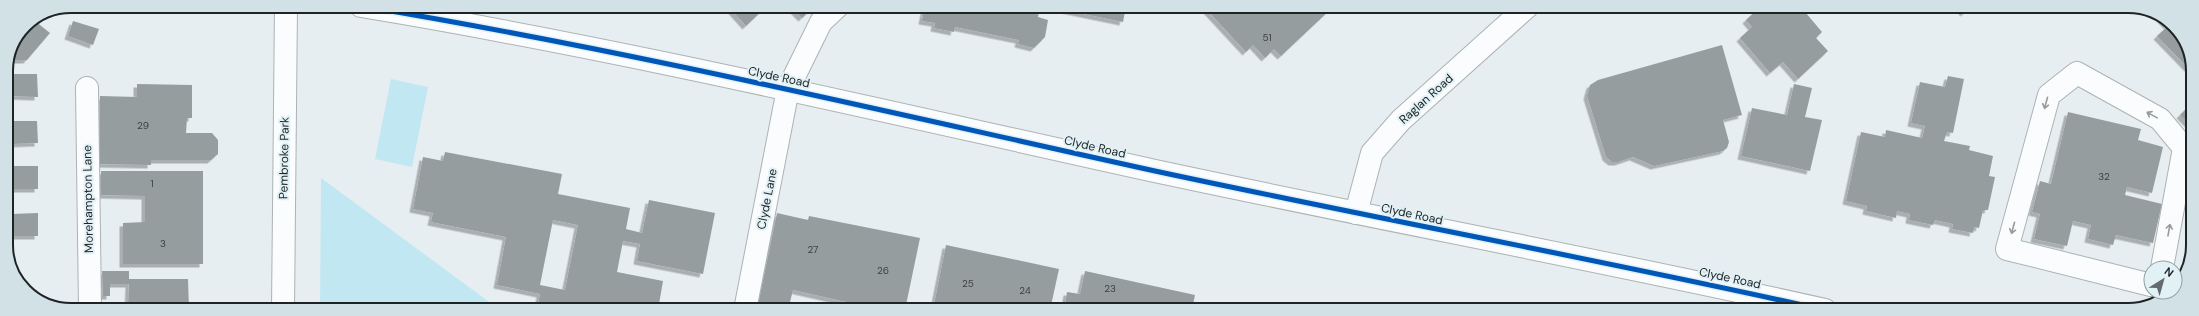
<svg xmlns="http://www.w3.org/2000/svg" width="2199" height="316" viewBox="0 0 2199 316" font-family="'DM Sans',sans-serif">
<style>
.green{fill:#c1e7f3}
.building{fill:#969d9e;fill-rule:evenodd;filter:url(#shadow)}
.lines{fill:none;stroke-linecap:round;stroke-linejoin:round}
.minor-casing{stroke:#acb3b5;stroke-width:24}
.minor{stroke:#fbfcfd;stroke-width:22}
.cycleway-casing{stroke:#e1f1f6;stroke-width:8}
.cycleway{stroke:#0057b8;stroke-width:5}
.oneway{stroke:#989b9c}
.labels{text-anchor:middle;stroke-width:4;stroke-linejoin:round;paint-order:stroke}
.number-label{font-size:10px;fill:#3c4244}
.street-label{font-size:12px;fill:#1e2426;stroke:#e1f1f6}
.rim{fill:none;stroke:#1e2426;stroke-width:2}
</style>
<defs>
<filter id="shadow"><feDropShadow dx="-3.5" dy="3.5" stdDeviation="0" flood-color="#0004"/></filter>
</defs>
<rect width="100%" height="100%" fill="#e6eef1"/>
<g class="green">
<polygon points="391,79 428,87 412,167 375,159"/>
<polygon points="321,178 500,310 320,310"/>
</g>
<g class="building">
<polygon points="728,6 767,6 746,26"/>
<polygon points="790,6 815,6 802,18"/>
<polygon points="925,6 1040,6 1038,17 1048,20 1045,37 1034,48 1018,44 1019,40 955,27 954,32 934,28 935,23 922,21"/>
<polygon points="1061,6 1126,6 1123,22 1060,9"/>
<polygon points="1212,6 1334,6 1281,56 1274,49 1265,58 1253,45 1246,52 1207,10"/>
<polygon points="1761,6 1788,6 1792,11 1800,6 1822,32 1816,38 1828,51 1798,79 1783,62 1770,73 1740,38 1752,27 1746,20"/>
<polygon points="1958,6 1972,6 1964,13"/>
<polygon points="2159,17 2171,22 2192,58 2192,72 2157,36 2168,26"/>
<polygon points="35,21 50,33 27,60 15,60 12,57 25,25"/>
<polygon points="73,21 99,29 93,45 68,36"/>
<polygon points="1722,45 1742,115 1723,120 1729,142 1727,148 1723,151 1654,166 1633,157 1618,162 1612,162 1606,157 1587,96 1590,85 1598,80"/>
<polygon points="6,74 37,74 38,97 10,96 10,121 37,121 38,143 10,144 10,166 38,166 38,189 11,189 11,214 38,213 38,236 11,236 11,258 8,258"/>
<polygon points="1948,76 1964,79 1953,133 1947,132 1944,141 1970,146 1969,150 1993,156 1989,176 1995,177 1988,210 1983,210 1979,228 1974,227 1973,233 1952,229 1953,224 1935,220 1933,225 1909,220 1910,214 1897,211 1896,218 1866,211 1867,206 1846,201 1861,132 1885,137 1886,130 1922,138 1925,126 1911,123 1920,82 1945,87"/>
<polygon points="137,84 192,85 192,118 187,118 186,133 212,133 218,140 218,154 211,160 151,160 151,165 99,164 100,96 137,97"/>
<polygon points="1794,84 1812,88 1805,117 1822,120 1810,171 1741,156 1752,108 1787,115"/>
<polygon points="2192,103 2192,127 2180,115"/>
<polygon points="2068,112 2141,129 2138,140 2163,147 2152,193 2127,187 2125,195 2162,204 2153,243 2116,235 2113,245 2088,239 2091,225 2073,221 2067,246 2034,239 2040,214 2032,212 2040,181 2051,184"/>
<path d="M445,152L562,174L558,194L630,208L626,229L642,233L649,200L715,213L703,274L637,261L640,244L623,241L617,272L663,281L658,310H537L540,294L497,285L506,237L431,222L433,213L413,209L423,157L443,161ZM553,220L578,225L565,290L540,285Z"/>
<polygon points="101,171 203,171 203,264 123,264 123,223 145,222 145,196 101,195"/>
<polygon points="777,213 808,220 809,216 920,238 905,310 882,310 793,290 788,310 779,308 779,310 757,310"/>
<polygon points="946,245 1059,269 1050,310 933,310"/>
<polygon points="102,271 129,271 129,279 188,279 189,310 128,308 129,284 110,284 110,296 103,296"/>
<polygon points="1085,271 1195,295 1192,310 1064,310 1067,292 1080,294"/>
<polygon points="713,305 729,309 729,310 712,310"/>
</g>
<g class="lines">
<g class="minor-casing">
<g id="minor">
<path d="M361,6C628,50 891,113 1155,171C1378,219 1602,260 1825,310"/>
<polyline points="87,88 90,309"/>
<polyline points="1356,213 1372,153 1401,120 1528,6"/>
<polyline points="2151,285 2007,249 2049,95 2077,73 2160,119 2184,148 2162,268"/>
<polyline points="283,310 286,6"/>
<polyline points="745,310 788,89 821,22 838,6"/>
</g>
</g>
<use href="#minor" class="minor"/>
<g class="cycleway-casing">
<path id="cycleway" d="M361,6C628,50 891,113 1155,171C1378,219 1602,260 1825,310"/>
</g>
<use href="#cycleway" class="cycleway"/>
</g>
<defs><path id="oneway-shaft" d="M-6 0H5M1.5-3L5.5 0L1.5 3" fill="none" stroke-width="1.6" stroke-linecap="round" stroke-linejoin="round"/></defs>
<g class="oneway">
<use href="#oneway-shaft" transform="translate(2046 103) rotate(105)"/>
<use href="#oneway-shaft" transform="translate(2152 115) rotate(-151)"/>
<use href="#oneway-shaft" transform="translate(2013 228) rotate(105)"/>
<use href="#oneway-shaft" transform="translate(2169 230) rotate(-80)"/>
</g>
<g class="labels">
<g class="number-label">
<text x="1267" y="41">51</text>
<text x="143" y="129">29</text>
<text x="2104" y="180">32</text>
<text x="152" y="187">1</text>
<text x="163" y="247">3</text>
<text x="813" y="253">27</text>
<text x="883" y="274">26</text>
<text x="968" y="287">25</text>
<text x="1110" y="292">23</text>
<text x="1025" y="294">24</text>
</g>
<g class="street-label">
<text transform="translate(779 77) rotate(12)" y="4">Clyde Road</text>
<text transform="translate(1426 99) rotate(-42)" y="4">Raglan Road</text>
<text transform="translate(1095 147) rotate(13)" y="4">Clyde Road</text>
<text transform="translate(284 158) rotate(-89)" y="4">Pembroke Park</text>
<text transform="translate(88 199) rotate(-91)" y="4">Morehampton Lane</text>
<text transform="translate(767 199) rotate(-79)" y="4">Clyde Lane</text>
<text transform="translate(1412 214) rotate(12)" y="4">Clyde Road</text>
<text transform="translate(1730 278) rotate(12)" y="4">Clyde Road</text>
</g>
</g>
<path d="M0 0H2199V316H0ZM71 13H2128A58 58 0 0 1 2186 71V245A58 58 0 0 1 2128 303H71A58 58 0 0 1 13 245V71A58 58 0 0 1 71 13Z" fill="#d1e1e5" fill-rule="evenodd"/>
<path class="rim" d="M71 13H2128A58 58 0 0 1 2186 71V245A58 58 0 0 1 2128 303H71A58 58 0 0 1 13 245V71A58 58 0 0 1 71 13Z"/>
<g transform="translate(2163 280) rotate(37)"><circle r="19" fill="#e1f1f6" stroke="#939fa3"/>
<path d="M0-3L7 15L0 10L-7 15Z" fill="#646b6d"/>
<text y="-6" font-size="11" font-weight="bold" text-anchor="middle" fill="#1e2426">N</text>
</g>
</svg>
